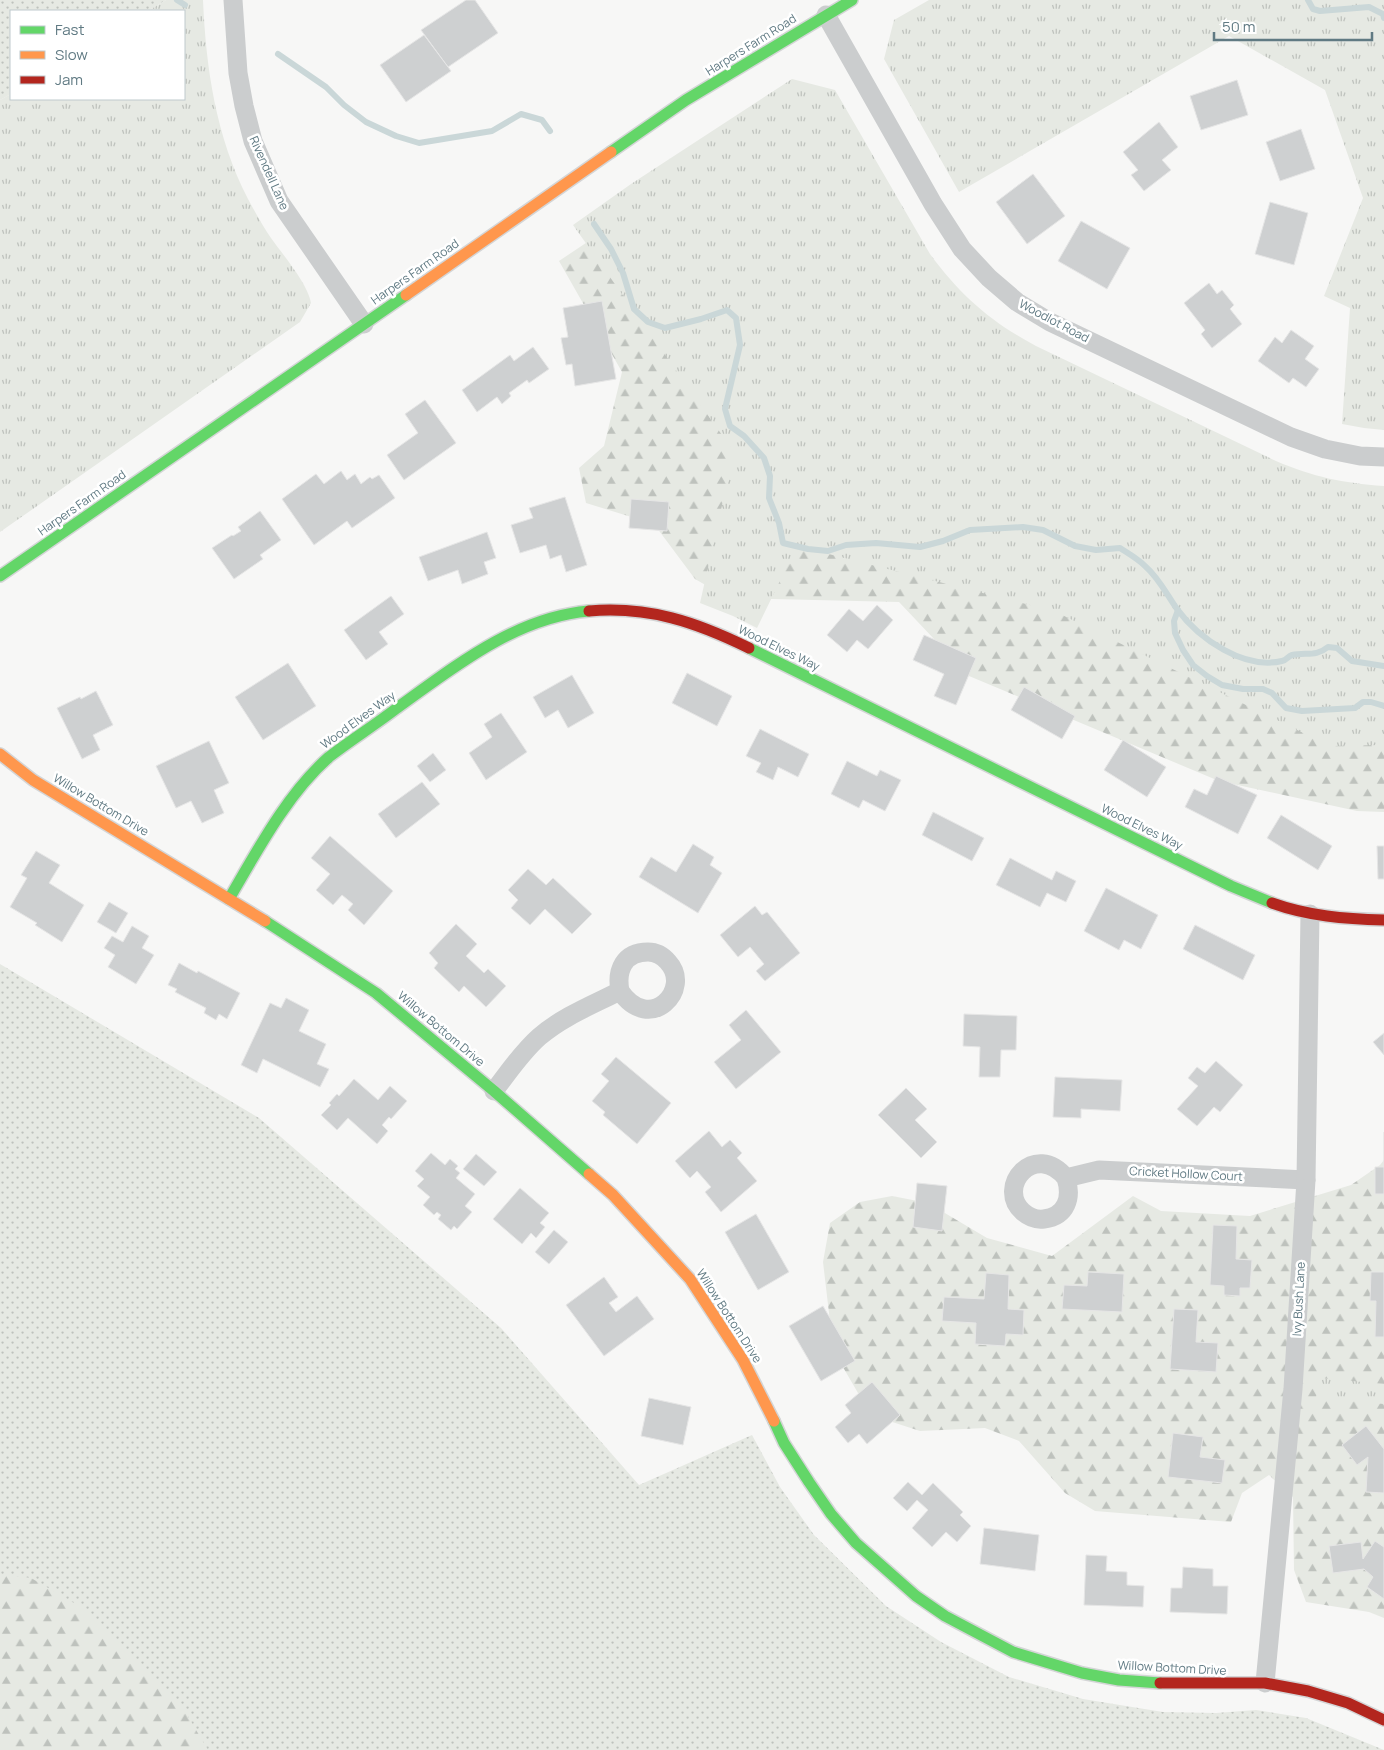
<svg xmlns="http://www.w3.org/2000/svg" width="1384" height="1750" viewBox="0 0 1384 1750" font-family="Manrope,sans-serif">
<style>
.grass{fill:url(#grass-dots)}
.forest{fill:url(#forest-firs)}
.park{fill:url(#park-tufts)}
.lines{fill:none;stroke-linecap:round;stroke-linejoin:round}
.stream{stroke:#cad7d8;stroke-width:6}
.building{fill:#ced0d1;stroke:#e6e6e6}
.fast-casing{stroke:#d4d5d6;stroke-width:14}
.slow-casing{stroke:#d4d5d6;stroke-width:14}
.jam-casing{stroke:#d4d5d6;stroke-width:14}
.street{stroke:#cbcdce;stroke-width:19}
.fast{stroke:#63d668;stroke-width:11}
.slow{stroke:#ff974d;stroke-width:11}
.jam{stroke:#b3261e;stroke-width:11}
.labels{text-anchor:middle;stroke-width:5;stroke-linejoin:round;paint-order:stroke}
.street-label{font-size:12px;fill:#607a83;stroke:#fff}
</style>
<defs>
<pattern id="grass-dots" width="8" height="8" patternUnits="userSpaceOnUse" patternTransform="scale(1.25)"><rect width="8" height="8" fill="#e6e9e3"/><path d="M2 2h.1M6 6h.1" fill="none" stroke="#bec2bd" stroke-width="1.8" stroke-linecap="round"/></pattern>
<pattern id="forest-firs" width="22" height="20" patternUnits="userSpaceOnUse" patternTransform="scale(1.25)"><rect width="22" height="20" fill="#e6e9e3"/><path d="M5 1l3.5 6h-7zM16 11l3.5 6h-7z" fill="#bec2bd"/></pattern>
<pattern id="park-tufts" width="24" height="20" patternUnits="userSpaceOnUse" patternTransform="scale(1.25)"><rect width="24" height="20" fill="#e6e9e3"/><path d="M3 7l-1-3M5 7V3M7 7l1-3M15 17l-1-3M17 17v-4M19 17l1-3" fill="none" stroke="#bec2bd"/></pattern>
</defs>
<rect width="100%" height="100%" fill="#f7f7f6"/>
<g class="grass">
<polygon points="0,0 166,0 148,11 11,11 11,94 0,100"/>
<polygon points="0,964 259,1118 501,1328 639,1485 752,1435 780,1487 814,1535 886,1606 941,1642 1009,1677 1083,1699 1163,1712 1216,1713 1256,1710 1306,1718 1384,1750 0,1750"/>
</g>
<g class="forest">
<polygon points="819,87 917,301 1384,733 1384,812 1357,811 1219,781 969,676 899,602 728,598 695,579 654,524 586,503 579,468 604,446 622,372 559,261"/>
<polygon points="1384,1160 1384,1618 1369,1612 1306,1602 1294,1570 1293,1497 1269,1475 1242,1493 1231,1522 1095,1511 1065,1493 1019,1441 985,1428 920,1431 883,1419 858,1393 840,1362 831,1330 823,1262 830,1223 860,1202 892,1196 928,1203 987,1238 1052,1256 1133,1196 1161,1211 1250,1216 1351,1185 1380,1165"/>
<polygon points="0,1574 31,1578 86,1610 180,1703 208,1750 0,1750"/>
</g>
<g class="park">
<path d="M166,0H203C206,69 216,137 248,199C255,212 263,226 271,238C283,255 308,284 311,303L300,322L0,532V100L11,94V99H184V11H148Z"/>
<polygon points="929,0 1384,0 1384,430 1364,428 1342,424 1350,308 1324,296 1363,198 1325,90 1229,36 959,192 884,59 894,20"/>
<path d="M792,79L835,90L930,254C961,296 991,322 1036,346L1276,461C1314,477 1342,483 1384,486V745L1330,746L1054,611L797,546L757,628L733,616L700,603L734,452L573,225L631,184Z"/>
<polygon points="1320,1378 1384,1384 1384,1404 1316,1398"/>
</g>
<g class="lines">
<g class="stream">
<polyline points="177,0 185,5"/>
<polyline points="1308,0 1313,9 1320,11 1369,7 1383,14 1384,18"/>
<polyline points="278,54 326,87 344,105 366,122 396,136 419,143 492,131 521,114 542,120 550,131"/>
<path d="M594,224L611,249L623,273L634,309L648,322L665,328L701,319L727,310L736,318L740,345L725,409L730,426L744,436L764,458L770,476L769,498L779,523L783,543L808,549L828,551L846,545L876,543L920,547L943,541L970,530L1023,527L1043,530L1075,546L1096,550L1120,548C1129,554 1138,559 1145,566C1159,578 1167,595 1177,609C1199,639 1244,670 1282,661C1287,660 1288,656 1292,655C1306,652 1316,657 1328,647L1337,648L1352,661L1384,666"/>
<polyline points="1178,610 1174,621 1175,633 1183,650 1193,665 1207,676 1222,685 1243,689 1263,689 1272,693 1286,708 1302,711 1355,708 1363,702 1371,702 1384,706"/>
</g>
</g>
<g class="building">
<polygon points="466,0 475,0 498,33 448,67 421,30"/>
<polygon points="424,35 451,71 406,102 380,65"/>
<polygon points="1237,80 1248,115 1201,130 1190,96"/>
<polygon points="1159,122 1178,147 1162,160 1171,170 1144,191 1131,175 1138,170 1123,152"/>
<polygon points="1301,129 1315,169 1280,181 1266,142"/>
<polygon points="1033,174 1065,216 1027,244 996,202"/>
<polygon points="1270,202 1308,213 1294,265 1255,254"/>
<polygon points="1081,221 1130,248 1107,289 1058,261"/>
<polygon points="1209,283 1217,294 1222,290 1234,305 1230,309 1242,324 1212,348 1201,334 1205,330 1184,303"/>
<polygon points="602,301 616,379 575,386 572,364 566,365 561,338 568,337 563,308"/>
<polygon points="1291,330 1314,346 1305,359 1319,369 1306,387 1293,378 1289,383 1258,361 1275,337 1282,343"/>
<polygon points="533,347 549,369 529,383 527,380 509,393 511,396 502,404 497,397 477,412 462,390 510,355 514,361"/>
<polygon points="425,400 456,443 404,480 387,455 418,433 405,414"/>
<polygon points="341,471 347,480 355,474 361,484 370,477 372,479 379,475 395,498 352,528 347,521 314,545 282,499 316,474 324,484"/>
<polygon points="565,497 587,565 566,572 561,555 550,559 546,545 520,553 511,525 533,518 529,508"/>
<polygon points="631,499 669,502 667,531 629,528"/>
<polygon points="260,511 281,540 260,555 263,559 234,579 212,548 232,535 233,536 241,531 238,527"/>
<polygon points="487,532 496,558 484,562 488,574 462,584 458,570 428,581 419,557"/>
<polygon points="391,596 404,614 379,632 388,644 366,660 344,630"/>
<polygon points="877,605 893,620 868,649 857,640 847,652 827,635 849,609 863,621"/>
<polygon points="924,635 976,658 956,705 934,696 944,674 913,660"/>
<polygon points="288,663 316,706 263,740 235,697"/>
<polygon points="687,673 732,696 717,726 672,703"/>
<polygon points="572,675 594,713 568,728 558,710 545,718 533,697"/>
<polygon points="1024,687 1075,716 1062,739 1011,710"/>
<polygon points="96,691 113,725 93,735 100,750 82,759 57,708 80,697 81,699"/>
<polygon points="501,713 527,752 486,780 469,753 492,737 484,724"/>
<polygon points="760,729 809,754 798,777 778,767 773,780 756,772 761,763 746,756"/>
<polygon points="1123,740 1166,767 1147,797 1104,770"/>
<polygon points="209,741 229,783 214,790 224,813 202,823 191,801 176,808 156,766"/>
<polygon points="433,753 446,770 430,782 417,766"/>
<polygon points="847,761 877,776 880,770 901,780 885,811 863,800 859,808 831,794"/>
<polygon points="1216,776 1257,795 1238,834 1185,807 1194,789 1207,795"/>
<polygon points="422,782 440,804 396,838 378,814"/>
<polygon points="933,812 984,838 972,861 922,835"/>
<polygon points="1281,815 1332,846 1318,870 1267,838"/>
<polygon points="330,836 393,891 364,925 348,910 353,904 342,895 333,905 316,890 330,874 311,858"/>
<polygon points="693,844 714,857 710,865 722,873 698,913 639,877 651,857 676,872"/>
<polygon points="1377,846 1384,846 1384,879 1378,879"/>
<polygon points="36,851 60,865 49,883 84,905 62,942 35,925 37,923 10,907 27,878 21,875"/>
<polygon points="1010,858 1052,880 1056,871 1076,881 1066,902 1047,893 1040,907 996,885"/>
<polygon points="528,869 546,885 553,878 592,914 572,934 545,909 530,925 511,908 518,900 508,890"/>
<polygon points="1106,888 1158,915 1141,949 1124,940 1119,950 1084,931"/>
<polygon points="109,902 128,913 116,933 97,922"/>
<polygon points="755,906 762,915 767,912 800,953 765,981 756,971 764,964 750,947 738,957 720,935"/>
<polygon points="456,924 477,944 466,956 484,973 488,969 506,986 486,1007 464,986 459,992 434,968 438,963 429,953"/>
<polygon points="1195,925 1255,955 1243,980 1183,949"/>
<polygon points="132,926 149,936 142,948 154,955 136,984 108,967 115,955 104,948 112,936 123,942"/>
<polygon points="179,963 197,973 198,971 240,993 227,1019 219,1014 216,1020 204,1013 206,1008 175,992 177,989 168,985"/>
<polygon points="286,998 309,1010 299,1031 326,1044 317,1064 329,1069 320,1087 263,1059 257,1073 241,1065 270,1003 281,1008"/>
<polygon points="746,1010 781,1052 736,1089 714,1062 741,1040 729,1025"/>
<polygon points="964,1014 1017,1016 1016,1050 1001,1050 1000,1077 979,1077 980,1047 963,1046"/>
<polygon points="1384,1033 1384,1055 1373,1042"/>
<polygon points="616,1057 671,1103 637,1144 603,1115 605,1112 592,1101 609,1081 601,1074"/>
<polygon points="1216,1061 1243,1085 1220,1112 1214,1107 1197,1126 1177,1109 1198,1086 1188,1078 1197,1067 1205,1073"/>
<polygon points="1055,1077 1122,1080 1120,1111 1081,1109 1081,1118 1053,1117"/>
<polygon points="354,1079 378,1100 390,1086 407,1101 391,1119 389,1117 382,1125 388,1131 377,1144 348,1118 337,1130 321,1115 331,1105 329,1103 337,1094 339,1096"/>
<polygon points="906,1088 927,1109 915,1120 937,1142 921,1158 878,1115"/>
<polygon points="709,1131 722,1147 730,1140 742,1153 737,1158 757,1181 721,1212 705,1192 711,1187 697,1171 690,1178 675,1161"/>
<polygon points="1384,1132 1384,1194 1375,1194 1375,1167 1384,1167"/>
<polygon points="431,1153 445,1165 450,1159 458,1166 455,1169 460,1173 456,1178 475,1194 465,1206 472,1212 457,1229 454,1226 451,1230 438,1219 441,1215 437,1212 434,1215 423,1205 430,1197 417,1186 424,1179 415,1171"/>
<polygon points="476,1154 497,1172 484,1186 463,1169"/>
<polygon points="917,1183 947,1186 942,1231 913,1227"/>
<polygon points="520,1188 549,1213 540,1223 545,1227 536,1238 531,1233 522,1244 493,1219"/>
<polygon points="756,1214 789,1272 758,1290 725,1232"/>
<polygon points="1213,1225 1237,1226 1236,1259 1252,1260 1250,1288 1240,1288 1240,1296 1224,1295 1224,1286 1210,1285"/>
<polygon points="554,1230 568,1242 549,1264 535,1252"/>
<polygon points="1088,1272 1124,1274 1122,1312 1062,1309 1064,1285 1087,1286"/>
<polygon points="1371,1272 1384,1272 1384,1337 1375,1337 1376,1301 1370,1301"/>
<polygon points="986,1273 1009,1275 1008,1309 1024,1310 1023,1335 1006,1334 1005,1346 975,1344 976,1323 942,1321 944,1297 984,1299"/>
<polygon points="604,1277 618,1297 609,1303 616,1312 637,1296 654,1319 604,1356 566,1305"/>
<polygon points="823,1306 855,1361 821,1381 789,1326"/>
<polygon points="1174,1309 1198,1310 1196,1342 1218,1343 1216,1372 1170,1369"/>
<polygon points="872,1382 900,1415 867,1444 859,1434 848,1443 835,1427 851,1413 845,1405"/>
<polygon points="649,1398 691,1407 683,1445 641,1436"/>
<polygon points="1366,1426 1384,1449 1384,1493 1366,1492 1368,1457 1357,1465 1342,1445"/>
<polygon points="1173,1433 1203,1437 1200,1457 1225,1460 1222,1483 1168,1477"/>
<polygon points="908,1482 922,1495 933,1483 963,1512 960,1515 971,1526 957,1542 946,1532 932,1547 912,1528 928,1510 917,1500 907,1511 893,1498"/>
<polygon points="984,1528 1039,1535 1035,1571 980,1564"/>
<polygon points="1375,1541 1384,1547 1384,1599 1367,1587 1373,1577 1364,1569 1333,1573 1329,1546 1361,1542 1363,1559"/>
<polygon points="1086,1555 1107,1556 1106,1571 1127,1572 1127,1585 1144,1586 1143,1607 1084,1605"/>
<polygon points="1183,1567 1213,1569 1213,1586 1228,1586 1227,1614 1170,1612 1171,1588 1182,1588"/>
</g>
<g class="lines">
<g class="fast-casing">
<g id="fast">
<polyline points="611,152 686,100 852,0"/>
<polyline points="0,576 406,295"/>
<polyline points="749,648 1231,886 1272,903"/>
<path d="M229,899C257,851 287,794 329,757C351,740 375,725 397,708C454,667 516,617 589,611"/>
<polyline points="265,921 376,993 494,1091 589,1174"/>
<polyline points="774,1421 784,1443 809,1482 831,1514 856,1543 916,1596 945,1616 1013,1652 1082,1673 1119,1680 1160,1683"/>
</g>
</g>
<g class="slow-casing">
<g id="slow">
<polyline points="406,295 611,152"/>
<polyline points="0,754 33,780 265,921"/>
<polyline points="589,1174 613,1195 690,1279 743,1360 774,1421"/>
</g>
</g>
<g class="jam-casing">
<g id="jam">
<path d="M589,611C649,606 696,622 749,648"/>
<path d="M1272,903C1308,916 1345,919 1384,920"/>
<polyline points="1160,1683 1265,1683 1308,1691 1348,1703 1384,1720"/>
</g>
</g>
<g class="street">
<polyline points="233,0 238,73 244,106 253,141 279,201 364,324"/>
<polyline points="826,15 933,204 962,249 989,278 1017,302 1050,322 1291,437 1325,449 1360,456 1384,457"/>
<path d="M494,1091C508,1073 521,1053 539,1037C562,1017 592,1005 620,991C650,1035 693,989 668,962C663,956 656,952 648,952C624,952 616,970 620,991"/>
<path d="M1066,1178C1072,1197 1067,1216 1044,1219C1037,1220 1029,1217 1023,1212C995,1187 1035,1140 1066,1178L1099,1170L1306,1180"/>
<polyline points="1265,1683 1293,1389 1306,1180 1310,914"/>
</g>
<use href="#fast" class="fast"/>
<use href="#slow" class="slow"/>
<use href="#jam" class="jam"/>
</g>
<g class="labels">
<g class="street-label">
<text transform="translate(751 45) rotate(-32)" y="4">Harpers Farm Road</text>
<text transform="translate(269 173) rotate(66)" y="4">Rivendell Lane</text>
<text transform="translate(415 272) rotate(-35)" y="4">Harpers Farm Road</text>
<text transform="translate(1054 321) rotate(28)" y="4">Woodlot Road</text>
<text transform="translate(82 503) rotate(-35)" y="4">Harpers Farm Road</text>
<text transform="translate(779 648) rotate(26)" y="4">Wood Elves Way</text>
<text transform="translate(358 720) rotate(-36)" y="4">Wood Elves Way</text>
<text transform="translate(101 805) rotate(31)" y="4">Willow Bottom Drive</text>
<text transform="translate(1142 827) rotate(26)" y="4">Wood Elves Way</text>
<text transform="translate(441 1029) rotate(40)" y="4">Willow Bottom Drive</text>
<text transform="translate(1186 1174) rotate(3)" y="4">Cricket Hollow Court</text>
<text transform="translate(1299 1299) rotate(-87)" y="4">Ivy Bush Lane</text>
<text transform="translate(729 1316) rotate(57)" y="4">Willow Bottom Drive</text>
<text transform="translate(1172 1668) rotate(3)" y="4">Willow Bottom Drive</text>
</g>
</g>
<rect x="10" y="10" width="175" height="90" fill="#ffffff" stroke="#bfcacd"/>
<rect x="20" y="26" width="25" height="8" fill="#63d668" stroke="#bfcacd"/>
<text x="55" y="35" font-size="15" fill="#607a83">Fast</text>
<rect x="20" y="51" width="25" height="8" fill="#ff974d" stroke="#bfcacd"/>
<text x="55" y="60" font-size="15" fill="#607a83">Slow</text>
<rect x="20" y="76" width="25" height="8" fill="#b3261e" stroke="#bfcacd"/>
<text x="55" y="85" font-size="15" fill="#607a83">Jam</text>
<path d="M1214 32v8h158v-8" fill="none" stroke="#607a83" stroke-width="2.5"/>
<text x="1222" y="32" font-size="15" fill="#607a83" stroke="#ffffff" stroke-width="4" paint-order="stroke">50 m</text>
</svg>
